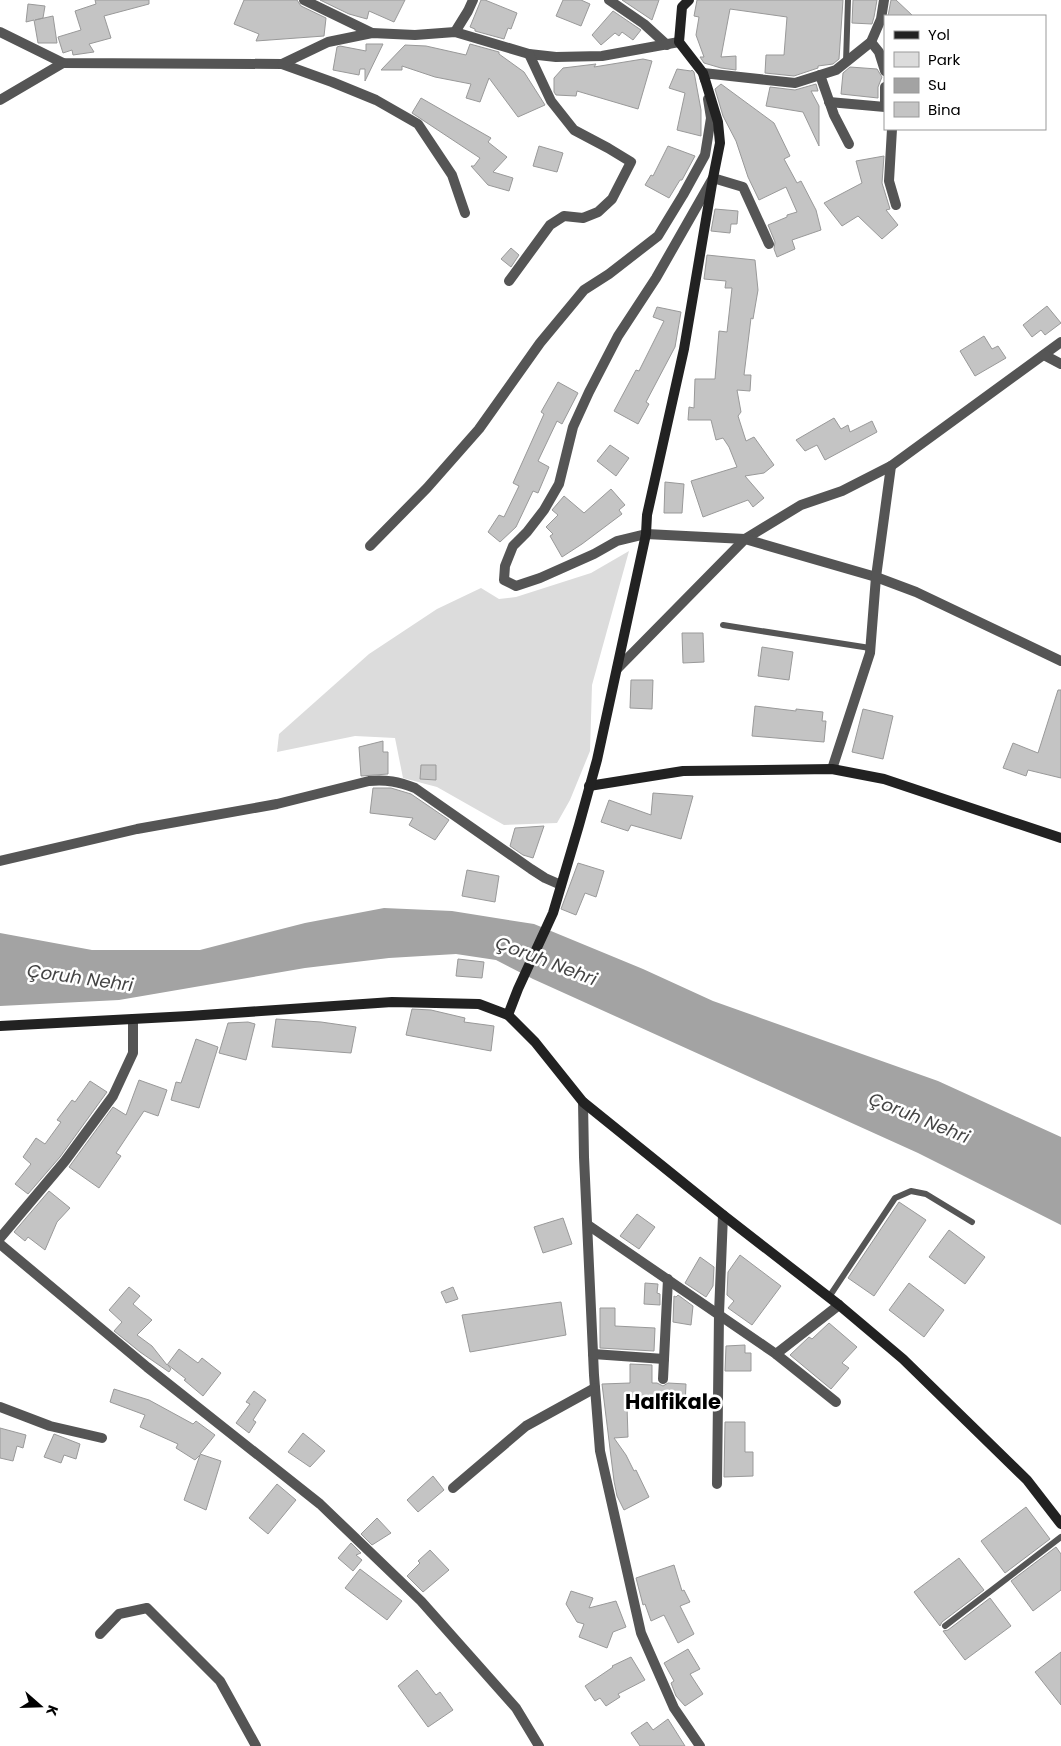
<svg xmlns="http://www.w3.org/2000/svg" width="1061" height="1746" viewBox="0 0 1061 1746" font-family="Poppins,sans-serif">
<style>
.green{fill:#dcdcdc}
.water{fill:#a3a3a3}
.building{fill:#c4c4c4;stroke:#999}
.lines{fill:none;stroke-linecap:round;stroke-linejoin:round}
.lane{stroke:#555;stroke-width:6}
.street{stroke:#555;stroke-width:10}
.secondary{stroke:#222;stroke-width:10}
.labels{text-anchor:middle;stroke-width:5;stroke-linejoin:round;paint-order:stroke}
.water-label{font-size:18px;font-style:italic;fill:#444;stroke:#fff}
.district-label{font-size:21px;font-weight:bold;fill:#000;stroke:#fff}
</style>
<rect width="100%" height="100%" fill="#fff"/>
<polygon class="green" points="629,551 592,685 590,751 570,800 557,823 504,825 437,787 403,778 395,738 355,736 277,752 279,734 369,654 437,609 481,588 499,599 516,597 591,573"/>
<polygon class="water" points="384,908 452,911 534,924 643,969 713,1001 938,1081 1061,1137 1061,1225 918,1153 533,979 496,960 456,954 389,958 305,968 119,1000 0,1006 0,933 92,950 200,950 305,923"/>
<g class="building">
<polygon points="95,0 149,0 149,4 104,16 111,38 89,44 94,52 73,55 72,50 63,53 58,37 81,30 75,11 96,4"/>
<polygon points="244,0 297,0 301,6 326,18 324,36 256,41 259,34 234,24"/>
<polygon points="320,0 405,0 394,22 369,11 367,19 349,14"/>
<polygon points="481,0 485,0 517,13 511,29 508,28 504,39 475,31 475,29 470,27"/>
<polygon points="563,0 581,0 590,4 581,26 556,16"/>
<polygon points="622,0 659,0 652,20"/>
<polygon points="697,0 843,0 839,59 833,64 818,66 818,68 794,76 765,73 766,55 784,55 787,17 730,9 721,57 736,56 736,70 721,68 704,63 700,57 704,57 696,35 699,17 694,16"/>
<polygon points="853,0 877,0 874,17 872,24 852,23"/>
<polygon points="891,0 896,0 913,16 888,16"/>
<polygon points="28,4 45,6 43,18 35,20 53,16 57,43 38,43 34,20 26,22"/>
<polygon points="613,11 641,30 633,40 622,32 619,36 615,33 601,45 592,35"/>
<polygon points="366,44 383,44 365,81 365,69 360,69 359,75 333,70 337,47 340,46 366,51"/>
<polygon points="470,44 499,52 499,54 524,72 545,105 518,117 489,78 480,102 466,98 471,84 435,77 402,66 402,70 381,70 405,45 426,46 466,55"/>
<polygon points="643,59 652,61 638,109 577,91 576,96 556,95 554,92 554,78 563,68 596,64 594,67"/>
<polygon points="850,67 877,69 882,77 878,87 878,98 841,94 843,73"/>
<polygon points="677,69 691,71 692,70 694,72 701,110 701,136 677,130 685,93 669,88"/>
<polygon points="721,84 774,123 790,156 784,159 797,183 801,181 816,210 821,230 792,240 795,249 777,257 774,249 775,242 768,225 787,217 787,215 797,212 786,187 759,200 748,177 736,141 723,116 715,89"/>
<polygon points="816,84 818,91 811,91 819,106 819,146 803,112 766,106 770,87 795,90"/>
<polygon points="421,98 491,138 488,142 507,157 493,172 513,178 509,191 488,185 471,166 474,166 480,158 412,113"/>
<polygon points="539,146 563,153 557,172 533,166"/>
<polygon points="668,146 695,156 682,180 680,180 669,198 645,185 651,175 653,176"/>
<polygon points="884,156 882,183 890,209 886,210 898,225 882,239 858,216 842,226 824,203 862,183 856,161"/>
<polygon points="715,209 738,211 737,224 731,224 730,233 711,231"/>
<polygon points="511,248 519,255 511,267 501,259"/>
<polygon points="707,255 755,260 758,290 753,319 751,318 744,375 751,375 750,391 737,390 741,412 738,416 746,441 754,437 774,465 764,473 745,476 764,498 753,507 748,500 703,517 691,481 737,467 729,447 723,438 716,440 711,420 688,420 689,407 694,408 695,379 715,379 719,331 727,332 732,288 725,288 726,281 704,279"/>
<polygon points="1047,306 1061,323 1045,335 1041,330 1032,337 1023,325"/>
<polygon points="657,307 681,312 675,347 646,402 649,404 638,424 614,411 636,370 639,371 664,321 653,317"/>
<polygon points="984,336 992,349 998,346 1006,358 975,376 960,351"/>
<polygon points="558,382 578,393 562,424 557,421 538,461 549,467 538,493 533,491 516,527 500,542 488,532 499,515 504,517 519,486 513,483 544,414 541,412"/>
<polygon points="834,418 841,429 848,425 850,432 872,421 877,432 825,460 817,445 805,451 796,440"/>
<polygon points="610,445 629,458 616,476 597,461"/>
<polygon points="665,482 684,484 682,513 664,513"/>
<polygon points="611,489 625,505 619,510 622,514 582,544 562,557 550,536 553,534 546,527 558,515 552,510 564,496 584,513"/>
<polygon points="682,633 703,633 704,662 683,663"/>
<polygon points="762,647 793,652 789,680 758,676"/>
<polygon points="631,680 653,680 652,709 630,708"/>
<polygon points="1058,690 1061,690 1061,778 1028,770 1026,776 1003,768 1013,743 1038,753"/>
<polygon points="755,706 796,711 796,709 823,712 822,721 826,721 824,742 752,736"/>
<polygon points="863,709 893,716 883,759 852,752"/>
<polygon points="383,741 383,752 388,752 388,774 361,776 359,747"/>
<polygon points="421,765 436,765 436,780 420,779"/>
<polygon points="373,788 391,788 411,794 449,820 435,840 409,825 413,818 370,813"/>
<polygon points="653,793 693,796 681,839 631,825 628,831 601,822 609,800 651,815"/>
<polygon points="544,826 533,858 523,855 510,846 515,828"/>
<polygon points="578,863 604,871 596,897 585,893 576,915 561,909"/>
<polygon points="467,870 499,876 495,902 462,896"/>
<polygon points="458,959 484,962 482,978 456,976"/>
<polygon points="412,1009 431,1010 465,1018 464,1022 494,1026 491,1051 406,1035"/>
<polygon points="276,1019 321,1022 356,1027 351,1053 272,1047"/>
<polygon points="248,1022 255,1024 246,1060 219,1053 228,1023"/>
<polygon points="196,1039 218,1047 199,1108 171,1100 176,1082 181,1083"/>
<polygon points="139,1080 167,1090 158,1116 144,1111 116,1153 121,1156 99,1188 69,1167 113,1107 126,1115"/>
<polygon points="90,1081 107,1092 60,1157 28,1194 15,1184 31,1164 23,1157 36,1138 45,1144 61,1122 57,1120 72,1100 75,1102"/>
<polygon points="49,1191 70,1208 57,1222 45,1250 28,1237 25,1241 14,1232"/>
<polygon points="899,1202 926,1220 874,1296 848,1278"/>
<polygon points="637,1214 655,1227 639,1249 620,1236"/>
<polygon points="563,1218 572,1244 543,1253 534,1227"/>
<polygon points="949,1230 985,1257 965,1284 929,1257"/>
<polygon points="740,1255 781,1286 752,1325 728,1308 734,1301 727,1295 728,1272"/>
<polygon points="700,1257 714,1267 713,1286 706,1297 685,1283"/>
<polygon points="645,1283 658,1284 657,1293 660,1294 660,1305 644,1304"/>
<polygon points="909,1283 944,1310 924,1337 889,1310"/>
<polygon points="129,1287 140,1296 133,1304 152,1320 137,1335 152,1346 167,1365 179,1349 198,1363 202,1358 221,1373 203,1396 184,1380 186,1379 168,1365 171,1369 169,1372 140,1352 114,1331 122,1322 109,1310"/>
<polygon points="453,1287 458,1299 446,1303 441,1292"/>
<polygon points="678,1295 693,1306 691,1325 673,1322 674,1296 676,1297"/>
<polygon points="561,1302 566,1335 470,1352 462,1315"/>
<polygon points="600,1308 615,1308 615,1326 655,1328 654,1351 600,1348"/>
<polygon points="829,1323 857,1347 842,1363 849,1368 831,1389 790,1355 809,1337 812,1339"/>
<polygon points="745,1345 745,1353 751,1353 751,1371 725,1371 726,1346"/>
<polygon points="630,1364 652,1365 652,1383 657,1383 663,1386 668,1383 686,1384 685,1407 627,1406 628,1437 614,1438 626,1455 634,1471 636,1470 649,1497 624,1510 617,1496 614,1481 602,1384 630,1383"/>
<polygon points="114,1389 149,1400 193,1424 196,1421 215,1435 200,1454 221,1461 206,1510 184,1500 200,1455 195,1460 176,1448 178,1444 140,1427 145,1415 110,1402"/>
<polygon points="254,1391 266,1400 253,1420 256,1422 249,1433 236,1423 250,1404 246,1402"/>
<polygon points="725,1422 745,1422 745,1452 753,1452 753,1476 724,1477"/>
<polygon points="0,1428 26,1435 23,1448 17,1446 13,1461 0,1458"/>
<polygon points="303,1433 325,1451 310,1467 288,1452"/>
<polygon points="54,1434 80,1444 76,1459 64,1455 61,1463 44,1457"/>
<polygon points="433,1476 444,1490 418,1512 407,1500"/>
<polygon points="277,1484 296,1500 268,1534 249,1518"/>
<polygon points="1026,1507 1050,1539 1005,1573 981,1541"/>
<polygon points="377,1518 391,1533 372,1545 361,1534"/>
<polygon points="351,1543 361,1553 356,1555 362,1560 353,1571 338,1558"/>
<polygon points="1056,1547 1061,1554 1061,1590 1033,1611 1011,1581"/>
<polygon points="430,1550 449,1570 423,1592 407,1576 420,1563 418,1561"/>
<polygon points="959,1558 984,1590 942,1622 940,1626 914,1592"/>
<polygon points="674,1565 682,1591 684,1590 690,1602 680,1606 694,1634 678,1643 664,1615 651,1621 645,1604 643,1605 636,1578"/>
<polygon points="360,1569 402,1601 387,1620 345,1588"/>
<polygon points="571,1591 593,1598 589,1608 616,1601 626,1627 613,1632 607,1648 579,1637 584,1624 577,1622 566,1604"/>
<polygon points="990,1598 1011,1626 965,1660 943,1631 948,1630"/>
<polygon points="688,1649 700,1669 690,1674 703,1694 685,1706 676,1696 671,1683 674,1681 664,1663"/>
<polygon points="1061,1652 1061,1705 1035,1672"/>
<polygon points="631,1657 645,1680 618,1694 620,1697 606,1706 600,1698 595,1701 585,1686 613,1667 612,1666"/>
<polygon points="417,1670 436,1695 440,1692 453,1710 428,1727 398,1686"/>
<polygon points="668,1719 685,1746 640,1746 631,1733 647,1722 653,1730"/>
</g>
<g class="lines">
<g class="lane">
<polyline points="846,62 848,0"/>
<polyline points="723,625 870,648"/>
<polyline points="829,1297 895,1198 911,1191 926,1194 972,1222"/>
<polyline points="945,1626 1061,1537"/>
</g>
<g class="street">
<polyline points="304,0 372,33"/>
<polyline points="609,0 644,24 667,45"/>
<polyline points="0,32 63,63 282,64 332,82 376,100 418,124 452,175 465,213"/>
<polyline points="455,32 468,11 473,0"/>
<polyline points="871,42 879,52 885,71"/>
<polyline points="282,64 328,42 372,33 415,35 455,32 529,54 556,57 602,56 679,42"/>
<polyline points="820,75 834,115 849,144"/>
<polyline points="705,80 703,73 795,83 836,70 871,42 881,19 884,0"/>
<polyline points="885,87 885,106"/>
<polyline points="0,100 63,63"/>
<polyline points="829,102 885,107"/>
<polyline points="892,129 889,181 896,205"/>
<polyline points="769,244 743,187 713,178 656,278 618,336 589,392 573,427 559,484 544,510 527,532 513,546 505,566 504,580 516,586 540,578 594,554 617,541 646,534 745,539 801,505 842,491 891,466 1061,342"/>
<polyline points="509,281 550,225 564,216 583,218 598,212 612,199 631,162 608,148 574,130 551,101 529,54"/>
<polyline points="1044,355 1061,364"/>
<polyline points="370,546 427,488 479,429 540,343 584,290 609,274 658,236 683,195 705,155 711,118 708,99"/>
<polyline points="617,669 745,539 876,577 916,592 1061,661"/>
<polyline points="832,769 870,653 876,577 891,466"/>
<path d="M0,861L137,829L277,804L369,781C386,779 399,782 415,788L531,869L545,878L561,885"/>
<polyline points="583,1102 584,1157 594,1375 600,1451 641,1633 674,1708 700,1746"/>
<polyline points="588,1225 776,1354 836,1402"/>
<polyline points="0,1238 65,1161 113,1096 133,1053 133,1019"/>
<polyline points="0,1244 147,1367 320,1504 421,1601 516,1708 539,1746"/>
<polyline points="593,1354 664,1359"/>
<polyline points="776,1354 839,1305"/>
<polyline points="663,1379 668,1279"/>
<polyline points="0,1407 50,1426 102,1438"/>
<polyline points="717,1484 719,1314 723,1215"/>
<polyline points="453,1488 526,1426 595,1388"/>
<polyline points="100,1634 119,1614 147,1608 220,1681 256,1746"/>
</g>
<g class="secondary">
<polyline points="589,786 683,771 832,769 884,779 1061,838"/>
<polyline points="508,1015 518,989 553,913 579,825 597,760 646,534 647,515 684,349 713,178 720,143 718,122 703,73 679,42 682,7 689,0"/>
<polyline points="0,1026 189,1016 392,1002 479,1004 508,1015 535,1042 583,1102 723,1215 839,1305 903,1359 1027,1480 1061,1524"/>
</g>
</g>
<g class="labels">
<g class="water-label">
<text transform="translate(546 961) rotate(21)" y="6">Çoruh Nehri</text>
<text transform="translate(80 978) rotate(8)" y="6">Çoruh Nehri</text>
<text transform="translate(919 1118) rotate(22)" y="6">Çoruh Nehri</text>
</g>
<g class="district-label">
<text x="673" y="1409">Halfikale</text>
</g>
</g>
<rect x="884" y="15" width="162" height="115" fill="#ffffff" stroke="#999999"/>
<rect x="894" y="31" width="25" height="8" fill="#222222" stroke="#999999"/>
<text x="928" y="40" font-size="15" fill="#000000">Yol</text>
<rect x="894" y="52" width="25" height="15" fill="#dcdcdc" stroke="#999999"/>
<text x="928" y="65" font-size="15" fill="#000000">Park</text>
<rect x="894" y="78" width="25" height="15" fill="#a3a3a3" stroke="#999999"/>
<text x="928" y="90" font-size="15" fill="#000000">Su</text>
<rect x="894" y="102" width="25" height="15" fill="#c4c4c4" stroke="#999999"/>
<text x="928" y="115" font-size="15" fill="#000000">Bina</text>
<g transform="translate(40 1706) rotate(110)" stroke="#ffffff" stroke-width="4" paint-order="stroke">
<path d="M0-4L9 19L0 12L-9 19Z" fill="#000000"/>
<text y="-8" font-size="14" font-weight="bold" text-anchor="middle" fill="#000000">K</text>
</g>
</svg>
